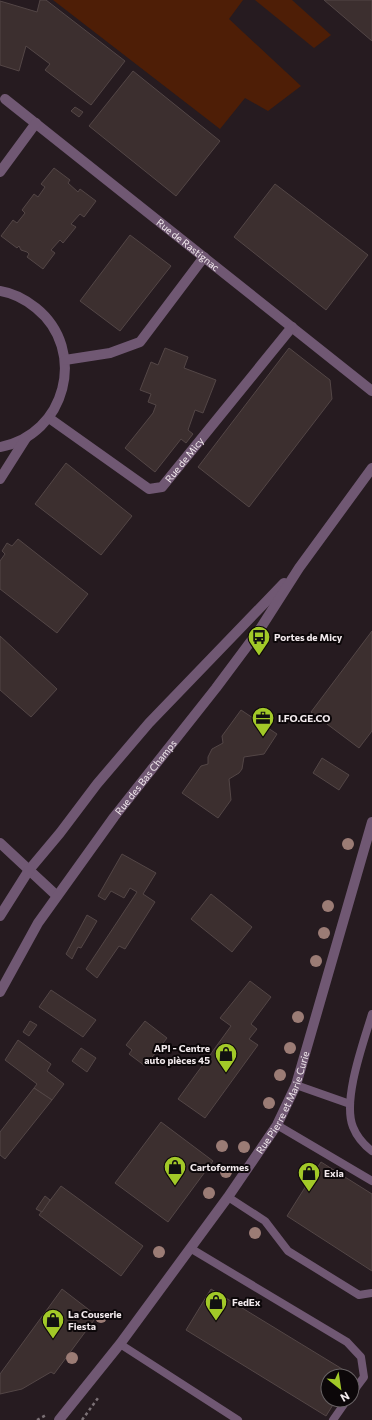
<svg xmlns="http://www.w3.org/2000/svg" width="372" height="1420" viewBox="0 0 372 1420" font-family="Commissioner,sans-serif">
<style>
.green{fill:#4e1e06}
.building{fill:#3c2f2f;stroke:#534646}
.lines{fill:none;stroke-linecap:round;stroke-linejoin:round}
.path{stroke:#7b7176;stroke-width:2.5;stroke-dasharray:3 3;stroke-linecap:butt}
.service{stroke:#705873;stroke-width:8}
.minor{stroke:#705873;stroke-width:10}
.tertiary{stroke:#705873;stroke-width:10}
.tree{fill:#9b7c75}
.labels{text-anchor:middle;stroke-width:4;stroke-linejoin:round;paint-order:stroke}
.street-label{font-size:10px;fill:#f2eaed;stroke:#0c0709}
.poi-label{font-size:10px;font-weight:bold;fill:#f2eaed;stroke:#0c0709;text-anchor:start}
</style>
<rect width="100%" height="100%" fill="#261b20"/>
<g class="green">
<polygon points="53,0 243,0 229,19 301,86 268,111 245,98 220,129"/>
<polygon points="255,0 292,0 331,35 314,48"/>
</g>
<g class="building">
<polygon points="40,0 46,0 125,61 91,105 45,70 50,64 26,46 19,71 0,65 0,1 37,12"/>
<polygon points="324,0 372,0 372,41"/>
<polygon points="133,71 220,141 176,196 89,126"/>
<polygon points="75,107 83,112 79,117 71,111"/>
<polygon points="54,168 70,180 68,183 78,192 80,189 96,201 84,217 80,214 71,224 76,227 63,243 60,240 51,250 55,253 43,269 27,257 29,254 27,252 21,250 19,246 17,248 1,236 13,220 17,223 25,213 22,210 34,194 38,197 45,187 41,184"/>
<polygon points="275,184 368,255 326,310 234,237"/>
<polygon points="130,235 171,266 120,331 80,301"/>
<polygon points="165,348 188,357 184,368 216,380 203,413 195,410 188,430 193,434 186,443 181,439 155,472 125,448 153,413 156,405 148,402 151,394 140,390 151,362 158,365"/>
<polygon points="289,348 330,380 332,399 249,507 198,467"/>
<polygon points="66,463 132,516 101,555 35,504"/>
<polygon points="18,539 88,594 57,633 0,589 0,561 5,554 2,551 7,543 12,546"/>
<polygon points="372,631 372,731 359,748 311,712"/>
<polygon points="0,636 57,689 31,717 0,690"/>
<polygon points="241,710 277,734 264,754 244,757 242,769 239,773 229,779 231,800 218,818 182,793 201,766 208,764 208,757 212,749 223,743 222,736"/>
<polygon points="322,758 349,775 339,790 313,773"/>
<polygon points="122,854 156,873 143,894 155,902 125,949 119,946 97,978 86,969 137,892 130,888 124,898 111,891 105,900 98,896"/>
<polygon points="211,894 252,927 232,952 191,919"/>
<polygon points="87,915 97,921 81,948 78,947 72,959 66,954"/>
<polygon points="250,981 271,997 251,1024 257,1029 249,1039 258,1045 205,1118 178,1099 231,1026 220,1018"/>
<polygon points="51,990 96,1020 83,1037 39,1007"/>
<polygon points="30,1021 37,1025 29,1036 23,1032"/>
<polygon points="145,1021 167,1038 145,1066 129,1054 132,1050 126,1045"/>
<polygon points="18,1040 51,1064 47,1071 64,1084 52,1100 34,1088 37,1084 5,1060"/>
<polygon points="81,1048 96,1058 87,1072 72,1061"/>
<polygon points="34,1088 52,1100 5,1159 0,1155 0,1132"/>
<polygon points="161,1122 213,1161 168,1222 115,1183"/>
<polygon points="321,1162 372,1194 372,1271 287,1216"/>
<polygon points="61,1186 143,1246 121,1276 39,1215"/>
<polygon points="45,1196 50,1200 42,1212 36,1209"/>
<polygon points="62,1289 97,1316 54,1374 51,1372 22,1389 0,1394 0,1374"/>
<polygon points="211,1289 352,1375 328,1376 328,1400 336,1400 326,1416 186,1330"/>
</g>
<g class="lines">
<g class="path">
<polyline points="37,1420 46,1415"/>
<polyline points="82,1420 98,1398"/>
</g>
<g class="service">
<path d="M372,1014C364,1041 342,1100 353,1127C357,1137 364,1145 372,1151"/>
<polyline points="296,1085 350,1104"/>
<polyline points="277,1125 372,1181"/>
<polyline points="228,1197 265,1221 288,1251 359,1295 372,1293"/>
<polyline points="190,1248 347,1342 361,1357 364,1377 352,1393"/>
<polyline points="120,1344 238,1420"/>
<polyline points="333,1420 347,1400"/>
</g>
<g class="minor">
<path id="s1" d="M5,99L372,391"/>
<polyline points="0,172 36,123"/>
<path d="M0,291C13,293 26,300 36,308C88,350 66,435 0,447"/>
<polyline points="65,360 110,353 140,342 204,257"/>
<path id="s2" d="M49,418L149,489L162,487L292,327"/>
<polyline points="0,479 26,438"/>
<polyline points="0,843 57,896"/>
<polyline points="0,916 29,870 60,833 97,784 149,723 284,583"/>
<path id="s3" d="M0,992L38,923L114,817L216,688L260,629L299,568L372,468"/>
</g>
<path class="tertiary" id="s4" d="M59,1420L120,1344L228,1197L277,1125L296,1085L372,822"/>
</g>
<g class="tree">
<circle cx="348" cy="844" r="6"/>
<circle cx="328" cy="906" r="6"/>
<circle cx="324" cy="933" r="6"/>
<circle cx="316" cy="961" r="6"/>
<circle cx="298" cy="1017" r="6"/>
<circle cx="290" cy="1048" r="6"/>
<circle cx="280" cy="1075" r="6"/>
<circle cx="269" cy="1103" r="6"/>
<circle cx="222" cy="1146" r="6"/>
<circle cx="244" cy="1147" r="6"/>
<circle cx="226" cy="1172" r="6"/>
<circle cx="209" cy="1193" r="6"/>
<circle cx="255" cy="1233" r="6"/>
<circle cx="159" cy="1252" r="6"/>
<circle cx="101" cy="1317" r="6"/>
<circle cx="72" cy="1358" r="6"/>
</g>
<defs>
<g id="bus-pin" transform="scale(1.15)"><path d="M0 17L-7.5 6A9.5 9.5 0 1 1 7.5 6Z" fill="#a2c928" stroke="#0c0709"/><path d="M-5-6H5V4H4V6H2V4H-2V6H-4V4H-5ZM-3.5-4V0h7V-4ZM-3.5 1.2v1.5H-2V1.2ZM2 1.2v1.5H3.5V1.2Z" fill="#111"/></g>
<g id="office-pin" transform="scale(1.15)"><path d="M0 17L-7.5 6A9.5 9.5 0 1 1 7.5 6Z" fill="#a2c928" stroke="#0c0709"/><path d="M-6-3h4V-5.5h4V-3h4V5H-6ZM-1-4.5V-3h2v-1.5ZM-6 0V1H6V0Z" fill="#111"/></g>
<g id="shop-pin" transform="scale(1.15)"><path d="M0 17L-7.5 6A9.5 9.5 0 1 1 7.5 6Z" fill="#a2c928" stroke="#0c0709"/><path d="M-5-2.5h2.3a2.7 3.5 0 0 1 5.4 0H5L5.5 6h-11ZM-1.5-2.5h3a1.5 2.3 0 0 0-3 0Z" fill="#111"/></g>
</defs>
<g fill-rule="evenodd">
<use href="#bus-pin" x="259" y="637"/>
<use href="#office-pin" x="263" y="718"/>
<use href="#shop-pin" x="226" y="1054"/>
<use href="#shop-pin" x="175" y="1167"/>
<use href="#shop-pin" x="309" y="1173"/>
<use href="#shop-pin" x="216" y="1302"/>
<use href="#shop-pin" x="53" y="1320"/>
</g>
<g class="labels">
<g class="street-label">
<text dy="4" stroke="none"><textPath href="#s1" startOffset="234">Rue de Rastignac</textPath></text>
<text dy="4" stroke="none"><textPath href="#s2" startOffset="171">Rue de Micy</textPath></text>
<text dy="4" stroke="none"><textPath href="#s3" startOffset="260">Rue des Bas Champs</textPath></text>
<text dy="4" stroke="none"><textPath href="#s4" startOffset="390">Rue Pierre et Marie Curie</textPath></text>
</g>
<g class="poi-label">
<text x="274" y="641">Portes de Micy</text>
<text x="278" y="722">I.FO.GE.CO</text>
<text x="210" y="1052" text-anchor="end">API - Centre<tspan x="210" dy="12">auto pièces 45</tspan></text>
<text x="190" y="1171">Cartoformes</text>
<text x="324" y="1177">Exia</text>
<text x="232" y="1306">FedEx</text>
<text x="68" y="1318">La Couserie<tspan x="68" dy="12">Fiesta</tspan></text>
</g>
</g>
<g transform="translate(340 1388) rotate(150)"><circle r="19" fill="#0c0709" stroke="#686264"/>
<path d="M0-3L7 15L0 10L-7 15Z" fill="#a2c928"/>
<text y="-6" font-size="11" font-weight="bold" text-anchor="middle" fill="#f2eaed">N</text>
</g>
</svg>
